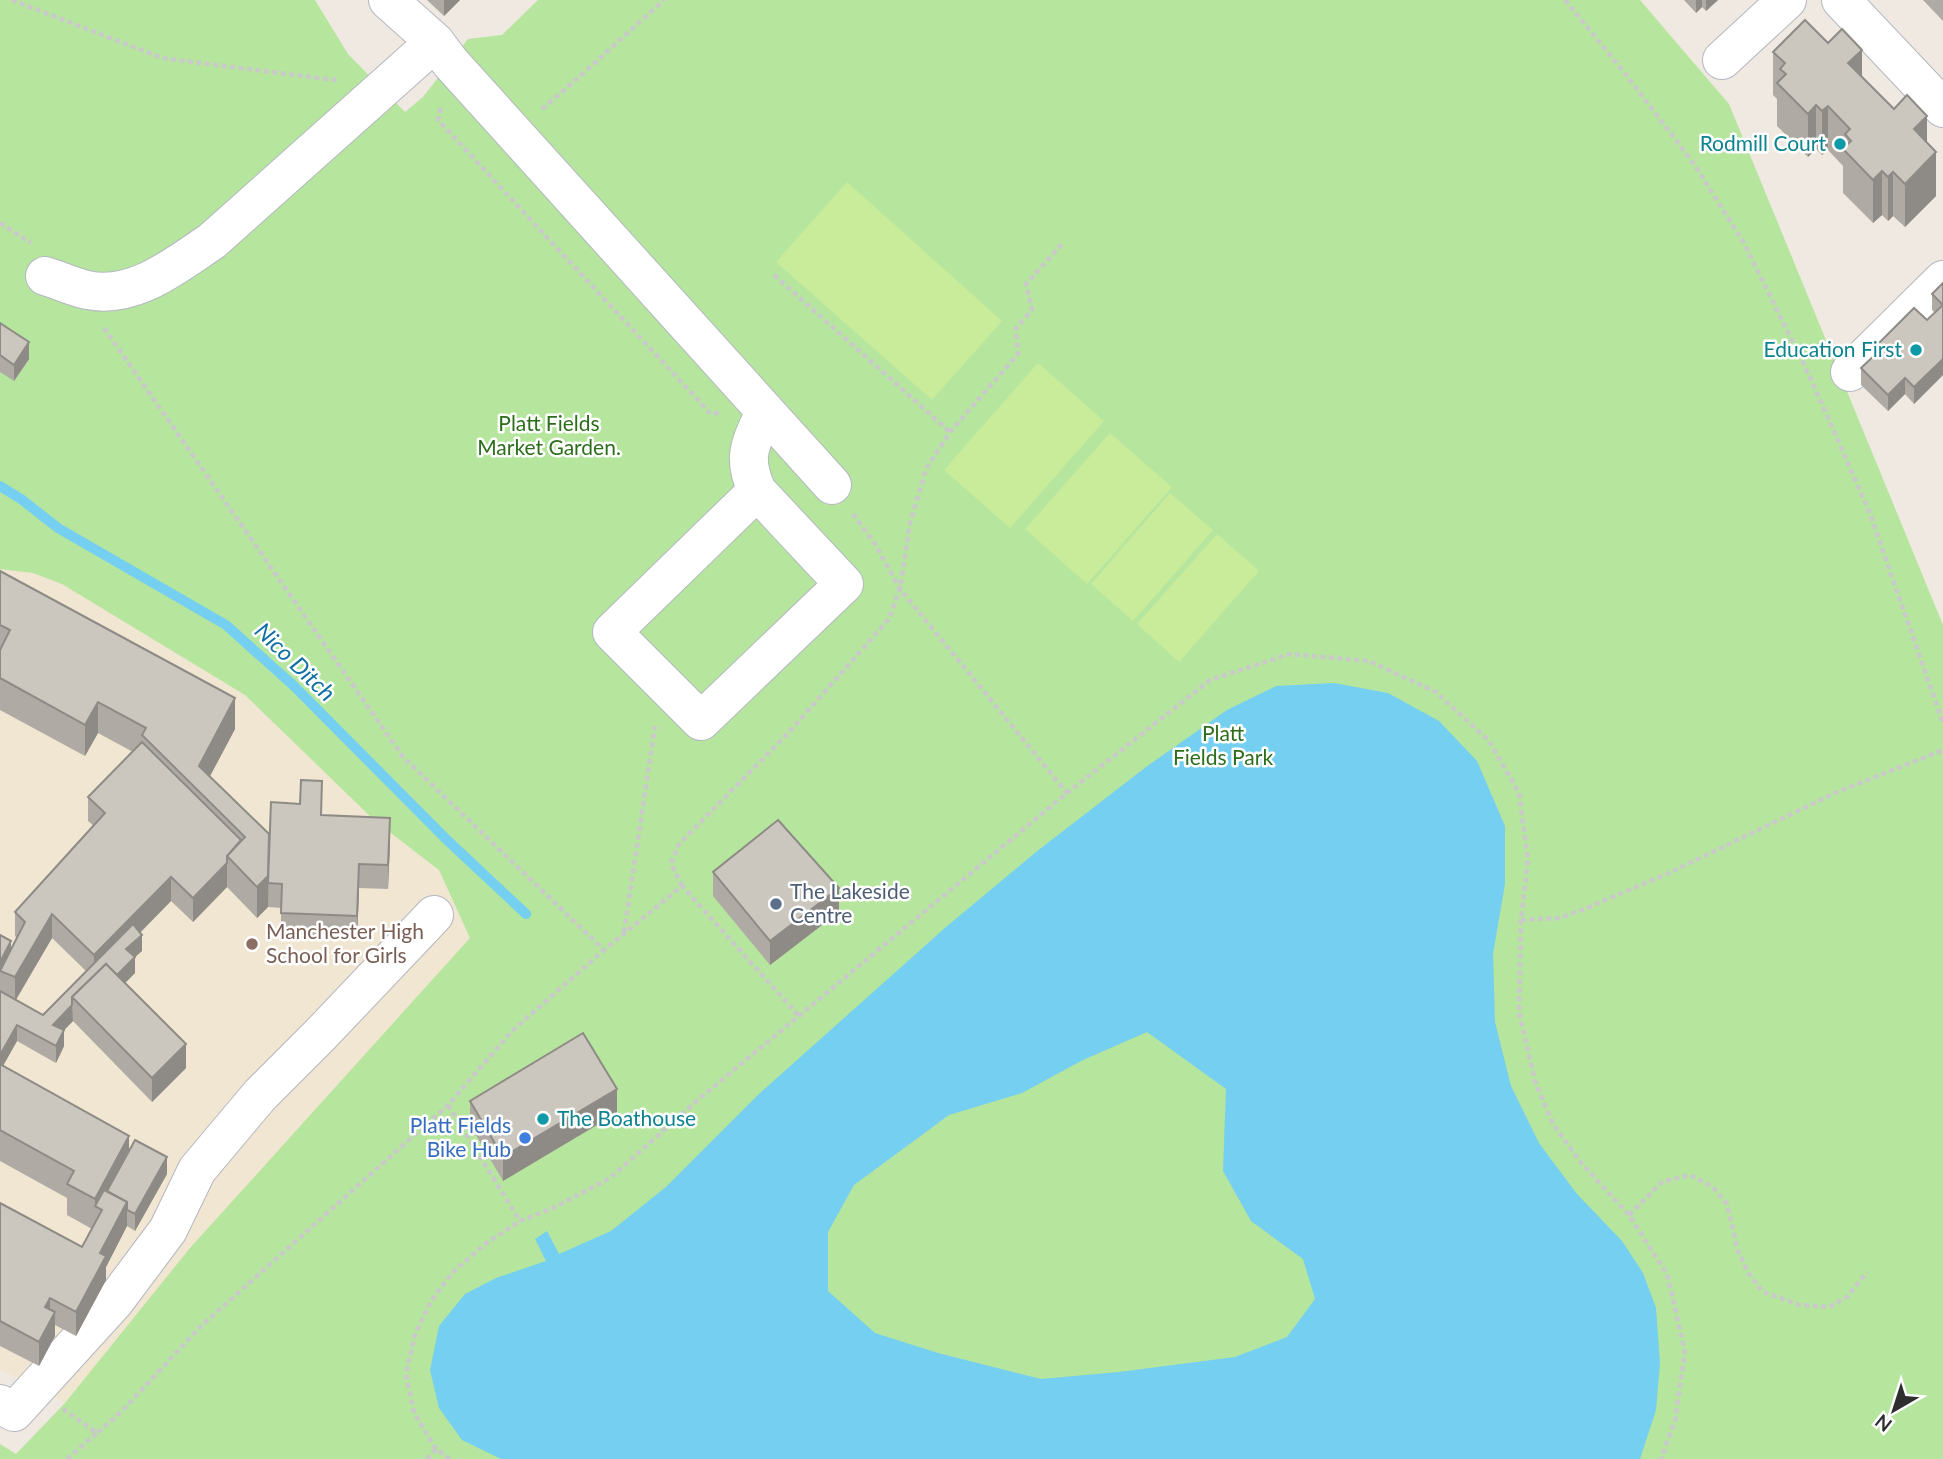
<svg xmlns="http://www.w3.org/2000/svg" width="1943" height="1459" viewBox="0 0 1943 1459" font-family="Lato,sans-serif">
<style>
.education{fill:#f0e6d1}
.green{fill:#b6e59e}
.pitch{fill:#c9ec9a}
.water{fill:#75cff0;fill-rule:evenodd}
.lines{fill:none;stroke-linecap:round;stroke-linejoin:round}
.stream{stroke:#75cff0;stroke-width:10}
.minor-casing{stroke:#b4b7c1;stroke-width:40}
.path{stroke:#c9c9c9;stroke-width:4.5;stroke-dasharray:5 3.5;stroke-linecap:butt}
.minor{stroke:#fff;stroke-width:38}
.wall{fill:#afaba4;fill-rule:evenodd}
.shaded-wall{fill:#8e8b86}
.building{fill:#cbc7bf;stroke:#8e8b86;stroke-width:2}
.culture-dot{fill:#0f9aa8;stroke:#fff;stroke-width:2.5}
.service-dot{fill:#5c6f8a;stroke:#fff;stroke-width:2.5}
.education-dot{fill:#8d6e63;stroke:#fff;stroke-width:2.5}
.shop-dot{fill:#3f7fe0;stroke:#fff;stroke-width:2.5}
.labels{text-anchor:middle;stroke-width:5;stroke-linejoin:round;paint-order:stroke}
.culture-label{font-size:21px;fill:#0d838f;stroke:#fff;text-anchor:end}
.park-label{font-size:21px;fill:#2c6e1b;stroke:#fff}
.service-label{font-size:21px;fill:#4e5e75;stroke:#fff;text-anchor:start}
.education-label{font-size:21px;fill:#785e54;stroke:#fff;text-anchor:start}
.shop-label{font-size:21px;fill:#366cbe;stroke:#fff;text-anchor:end}
.water-label{font-size:23px;font-style:italic;fill:#0d6fa3;stroke:#fff}
</style>
<rect width="100%" height="100%" fill="#efe9e1"/>
<polygon class="education" points="0,493 527,920 65,1403 0,1369"/>
<polygon class="green" points="0,0 315,0 348,54 405,112 423,97 468,39 502,35 538,0 1640,0 1729,104 1943,625 1943,1459 0,1459 0,1444 16,1454 65,1403 190,1248 470,938 439,870 374,820 245,695 62,584 33,573 0,569"/>
<g class="pitch">
<polygon points="847,182 1002,321 932,400 776,262"/>
<polygon points="1038,363 1104,421 1010,528 944,470"/>
<polygon points="1110,433 1172,487 1087,584 1025,529"/>
<polygon points="1170,493 1213,530 1133,621 1091,584"/>
<polygon points="1217,534 1259,571 1179,662 1137,624"/>
</g>
<path class="water" d="M1334,683L1388,693L1439,721L1477,761L1505,826V884L1493,954L1495,1022L1511,1086L1539,1143L1577,1194L1622,1241L1643,1273L1656,1308L1660,1363L1656,1410L1640,1459H501L462,1440L439,1408L430,1370L439,1326L465,1294L496,1278L546,1261L535,1239L547,1231L559,1254L611,1231L666,1187L760,1093L946,927L1036,852L1146,767L1227,710L1276,686ZM1147,1032L1226,1089L1223,1171L1251,1221L1303,1259L1315,1299L1287,1337L1235,1357L1119,1372L1041,1379L938,1353L875,1333L828,1291V1232L854,1185L949,1115L1022,1093L1083,1060Z"/>
<g class="lines">
<polyline class="stream" points="0,486 21,499 58,528 226,625 294,686 446,839 526,914"/>
<g class="minor-casing">
<g id="minor">
<polyline points="388,0 435,42 450,62 832,485"/>
<polyline points="1841,0 1943,108"/>
<polyline points="1722,60 1787,0"/>
<path d="M45,276C59,280 73,287 87,290C134,300 176,265 212,241L435,42"/>
<polyline points="1850,372 1943,280"/>
<path d="M757,491L612,632L701,721L844,584L757,491C741,455 751,444 765,411"/>
<polyline points="0,1404 14,1412 115,1301 168,1230 197,1170 260,1095 322,1033 434,915"/>
</g>
</g>
<g class="path">
<polyline points="12,0 162,58 334,80 338,78"/>
<polyline points="1565,0 1624,72 1694,164 1744,243 1810,377 1869,511 1943,723"/>
<polyline points="441,108 438,120 711,414 719,413"/>
<polyline points="542,109 578,78 664,0"/>
<polyline points="0,223 31,243"/>
<polyline points="774,275 950,432"/>
<polyline points="104,328 403,757 604,950 682,886 799,1016"/>
<polyline points="853,514 875,544 900,589 1067,793"/>
<polyline points="682,886 671,863 679,844 790,731 889,619 900,589 910,523 926,469 950,432 1018,354 1016,328 1032,310 1026,284 1062,244"/>
<polyline points="1521,920 1559,918 1582,910 1669,873 1835,793 1943,750"/>
<polyline points="624,932 655,726"/>
<polyline points="448,1105 520,1221"/>
<polyline points="1629,1215 1662,1182 1690,1175 1713,1187 1727,1204 1738,1251 1749,1274 1763,1292 1800,1305 1829,1307 1847,1297 1867,1272"/>
<polyline points="63,1409 97,1433 121,1412 201,1326 448,1105 512,1031 604,950"/>
<polyline points="67,1459 97,1433"/>
<polyline points="427,1459 436,1449"/>
<polyline points="450,1459 436,1449 414,1413 406,1374 415,1335 431,1301 452,1273 485,1244 520,1221 553,1208 610,1178 699,1099 1067,793 1210,680 1290,654 1369,661 1436,692 1489,741 1519,793 1528,859 1521,920 1519,1012 1535,1081 1553,1124 1582,1164 1629,1215 1667,1274 1685,1352 1675,1420 1661,1459"/>
</g>
<use href="#minor" class="minor"/>
</g>
<g class="wall">
<polygon points="427,0 460,0 444,16"/>
<polygon points="1684,0 1718,0 1706,11 1702,7 1696,13"/>
<polygon points="1923,0 1943,0 1943,21"/>
<polygon points="1773,52 1862,77 1927,143 1936,196 1905,227 1893,216 1888,221 1882,215 1873,223 1843,193 1843,166 1828,150 1822,155 1816,149 1808,157 1777,126 1777,99 1773,95"/>
<polygon points="1943,283 1943,375 1914,404 1905,394 1888,411 1861,385 1861,368 1875,355 1875,347 1927,320 1935,313 1932,310 1932,294"/>
<polygon points="0,323 29,359 14,381 0,372"/>
<path d="M0,571L235,729L210,776L269,834L322,815L390,842L388,889L359,888L357,940L281,937V908L268,907L257,918L227,887L193,922L171,901L140,933L142,951L135,957V973L125,983L186,1068L152,1102L73,1021L64,1030V1046L56,1063L17,1041L3,1066L129,1151L167,1174L135,1231L127,1226L106,1267V1280L76,1336L55,1325V1336L39,1366L0,1346V1203L82,1247L92,1229L67,1215V1198L0,1161V935L11,948L17,938L15,936V912L94,826L88,821V797L133,752L98,733L85,756L0,710ZM52,938L86,971L43,1015L16,1000Z"/>
<polygon points="713,872 839,912 770,965 713,896"/>
<polygon points="470,1101 617,1113 503,1181 470,1125"/>
</g>
<g class="shaded-wall">
<polygon points="444,0 460,0 444,16"/>
<polygon points="1696,0 1702,0 1702,7 1696,13"/>
<polygon points="1706,0 1718,0 1706,11"/>
<polygon points="1862,50 1862,93 1848,63"/>
<polygon points="1816,105 1816,149 1808,157 1808,114"/>
<polygon points="1828,106 1828,150 1822,155 1822,111"/>
<polygon points="1927,116 1927,160 1914,129"/>
<polygon points="1936,152 1936,196 1905,227 1905,184"/>
<polygon points="1882,171 1882,215 1873,223 1873,180"/>
<polygon points="1893,172 1893,216 1888,221 1888,177"/>
<polygon points="29,342 29,359 14,381 14,365"/>
<polygon points="1943,359 1943,375 1914,404 1914,387"/>
<polygon points="1905,378 1905,394 1888,411 1888,395"/>
<polygon points="235,698 235,729 201,793 199,766"/>
<polygon points="98,702 98,733 85,756 85,725"/>
<polygon points="390,818 390,842 388,889 388,865"/>
<polygon points="269,834 268,907 257,918 257,887"/>
<polygon points="227,863 227,887 193,922 193,898"/>
<polygon points="359,864 359,888 357,940 357,916"/>
<polygon points="171,877 171,901 94,979 94,955"/>
<polygon points="839,888 839,912 770,965 770,941"/>
<polygon points="52,914 52,938 15,1001 15,977"/>
<polygon points="142,935 142,951 135,957 135,973 113,995 113,979 126,949"/>
<polygon points="11,941 11,973 0,971 0,962"/>
<polygon points="72,1005 73,1021 64,1030 64,1046 56,1063 56,1046 53,1025"/>
<polygon points="17,1025 17,1041 0,1071 0,1055"/>
<polygon points="186,1044 186,1068 152,1102 152,1078"/>
<polygon points="617,1089 617,1113 503,1181 503,1157"/>
<polygon points="129,1136 129,1167 102,1210 95,1206 95,1199"/>
<polygon points="167,1157 167,1174 135,1231 135,1214"/>
<polygon points="127,1202 127,1226 106,1267 106,1280 76,1336 76,1312 100,1253"/>
<polygon points="50,1298 50,1322 45,1307"/>
<polygon points="55,1312 55,1336 39,1366 39,1342"/>
</g>
<g class="building">
<polygon points="1805,20 1828,43 1842,29 1862,50 1848,63 1894,109 1907,95 1927,116 1914,129 1936,152 1905,184 1893,172 1888,177 1882,171 1873,180 1843,149 1851,141 1845,134 1850,129 1828,106 1822,111 1816,105 1808,114 1777,83 1786,74 1780,69 1785,63 1773,52"/>
<polygon points="1943,283 1943,359 1914,387 1905,378 1888,395 1861,368 1879,351 1875,347 1914,308 1927,320 1943,305 1932,294"/>
<polygon points="0,323 29,342 14,365 0,355"/>
<polygon points="0,571 235,698 199,766 269,834 268,876 257,887 227,856 245,837 142,735 146,728 98,702 85,725 0,678 0,650 10,630 0,625"/>
<polygon points="142,742 241,840 227,856 227,863 193,898 171,877 94,955 52,914 15,977 0,971 25,922 15,912 105,813 88,797"/>
<polygon points="301,780 322,781 321,815 390,818 388,865 359,864 357,916 281,913 282,884 268,883 271,802 300,804"/>
<polygon points="778,820 839,888 770,941 713,872"/>
<polygon points="133,924 142,935 126,949 135,957 117,975 106,964 72,997 72,1005 53,1025 64,1030 56,1046 17,1025 0,1055 0,991 43,1015"/>
<polygon points="0,935 11,941 0,962"/>
<polygon points="106,964 186,1044 152,1078 72,997"/>
<polygon points="583,1033 617,1089 503,1157 470,1101"/>
<polygon points="0,1064 129,1136 95,1199 67,1184 74,1171 0,1130"/>
<polygon points="135,1140 167,1157 135,1214 127,1210 127,1202 107,1191"/>
<polygon points="104,1190 127,1202 100,1253 106,1256 76,1312 50,1298 45,1307 55,1312 39,1342 0,1321 0,1203 82,1247 102,1210 95,1206"/>
</g>
<g class="culture-dot">
<circle cx="1840" cy="144" r="7"/>
<circle cx="1916" cy="350" r="7"/>
<circle cx="543" cy="1119" r="7"/>
</g>
<circle class="service-dot" cx="776" cy="904" r="7"/>
<circle class="education-dot" cx="252" cy="944" r="7"/>
<circle class="shop-dot" cx="525" cy="1138" r="7"/>
<g class="labels">
<g class="culture-label">
<text x="1826" y="151">Rodmill Court</text>
<text x="1902" y="357">Education First</text>
<text x="557" y="1126" text-anchor="start">The Boathouse</text>
</g>
<g class="park-label">
<text x="549" y="431">Platt Fields<tspan x="549" dy="24">Market Garden.</tspan></text>
<text x="1223" y="741">Platt<tspan x="1223" dy="24">Fields Park</tspan></text>
</g>
<g class="service-label">
<text x="790" y="899">The Lakeside<tspan x="790" dy="24">Centre</tspan></text>
</g>
<g class="education-label">
<text x="266" y="939">Manchester High<tspan x="266" dy="24">School for Girls</tspan></text>
</g>
<g class="shop-label">
<text x="511" y="1133">Platt Fields<tspan x="511" dy="24">Bike Hub</tspan></text>
</g>
<g class="water-label">
<text transform="translate(295 662) rotate(44)" y="8">Nico Ditch</text>
</g>
</g>
<g transform="translate(1894 1410) rotate(219)" stroke="#ffffff" stroke-width="5" paint-order="stroke">
<path d="M0-5L12 26L0 18L-12 26Z" fill="#2e2e2e"/>
<text y="-10" font-size="19" font-weight="bold" text-anchor="middle" fill="#2e2e2e">N</text>
</g>
</svg>
